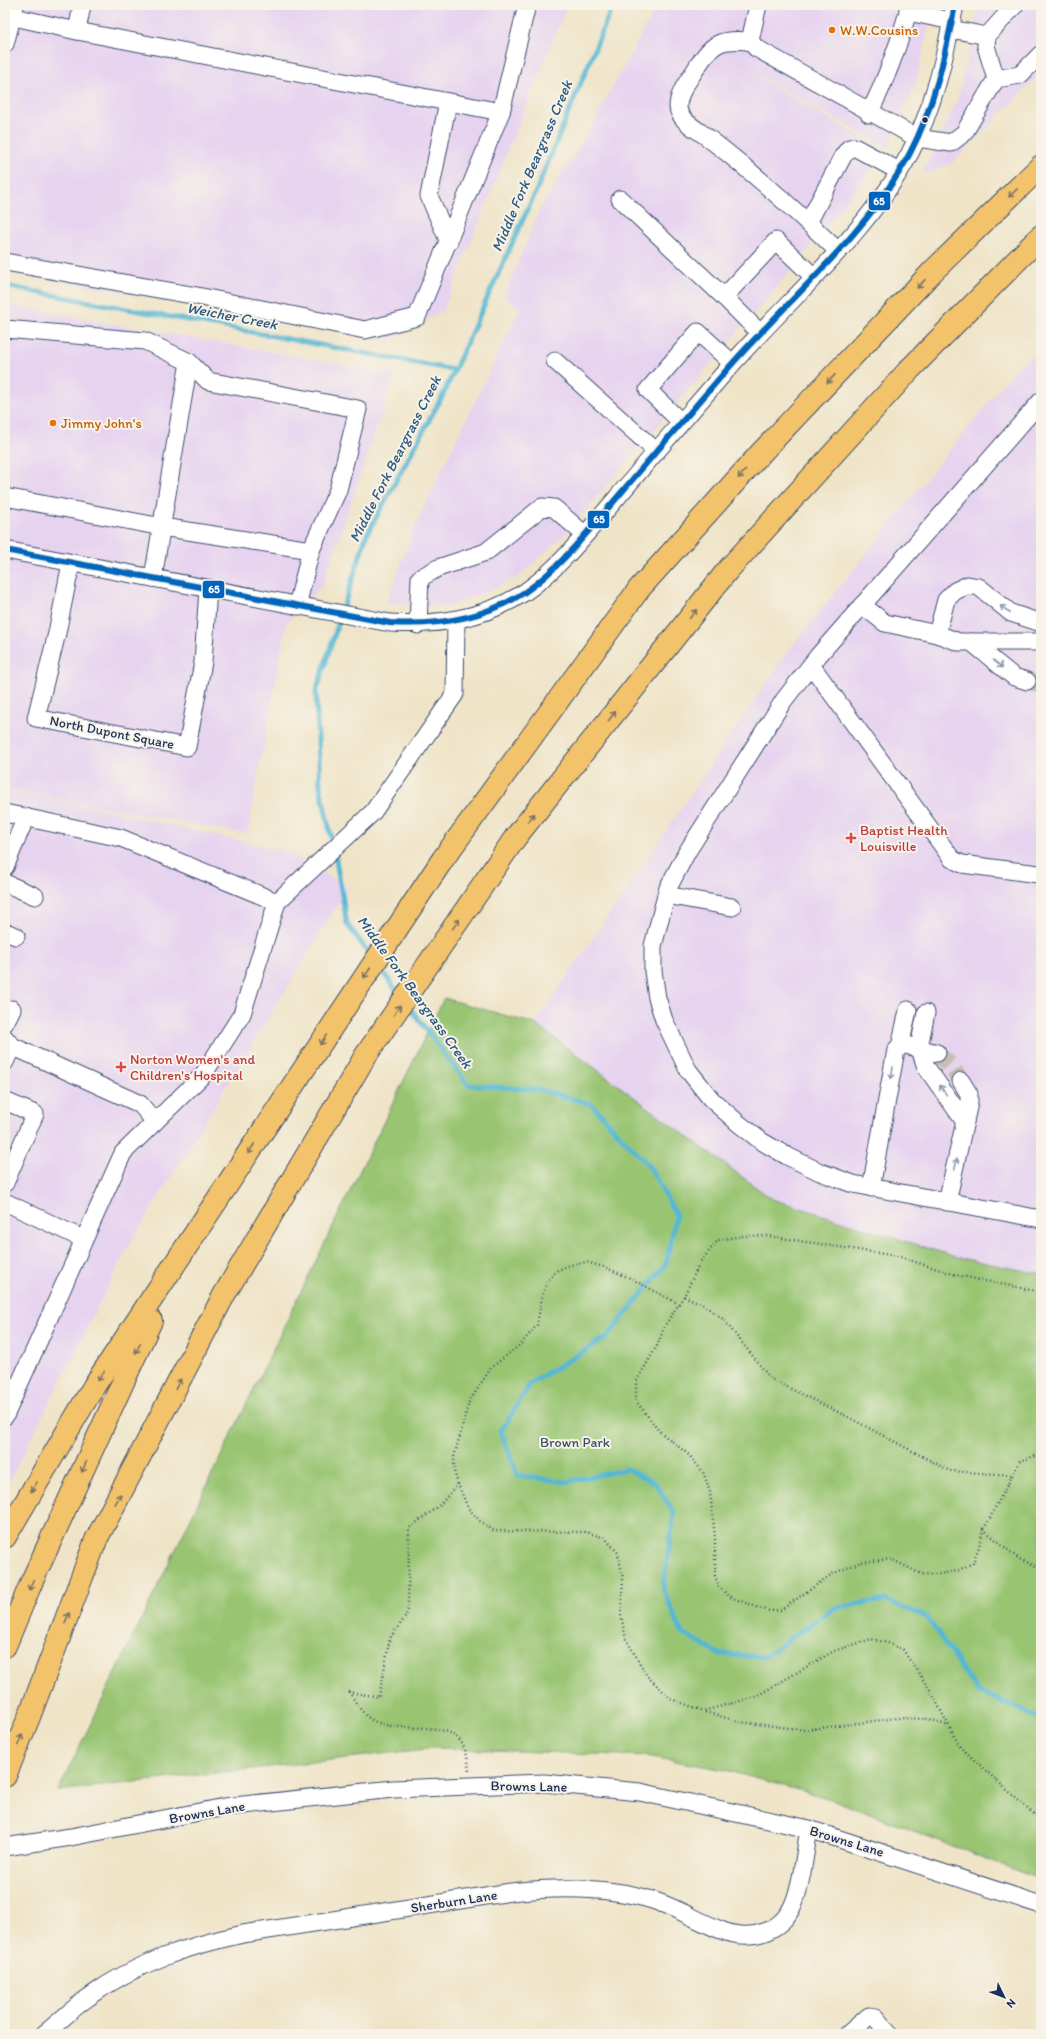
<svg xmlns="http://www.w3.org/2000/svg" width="1046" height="2039" viewBox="0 0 1046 2039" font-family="Itim,sans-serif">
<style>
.built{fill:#e6d3f0}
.green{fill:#99c572;stroke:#5a7a68}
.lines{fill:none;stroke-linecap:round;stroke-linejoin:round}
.stream{stroke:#54b7d3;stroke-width:5}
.minor-tunnel{stroke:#c5c0b2;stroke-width:17;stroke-dasharray:17 8;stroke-linecap:butt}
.minor-casing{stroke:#3b4a6e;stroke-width:19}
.highway-casing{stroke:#3b4a6e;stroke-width:24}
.path{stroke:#3b4a6e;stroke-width:2.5;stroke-dasharray:1 3;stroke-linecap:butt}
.minor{stroke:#fff;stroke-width:17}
.highway{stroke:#f2c36a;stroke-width:22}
.bus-1-casing{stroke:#f7f3e8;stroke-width:9}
.bus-1{stroke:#0065bd;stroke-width:6}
.oneway{stroke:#7c7263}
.oneway2{stroke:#8d97ae}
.food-dot{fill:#e8710a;stroke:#f7f3e8;stroke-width:1.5}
.bus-dot{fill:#1b2f5e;stroke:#f7f3e8;stroke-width:1.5}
.health-dot{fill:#e0444e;stroke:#f7f3e8;stroke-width:1.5}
.labels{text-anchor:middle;stroke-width:4;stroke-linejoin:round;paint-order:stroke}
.food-label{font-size:14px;fill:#c56008;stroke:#f7f3e8;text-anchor:start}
.street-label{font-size:14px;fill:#1b2f5e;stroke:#f7f3e8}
.health-label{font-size:14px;fill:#be3a42;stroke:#f7f3e8;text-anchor:start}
.park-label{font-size:14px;fill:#3a5463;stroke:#f7f3e8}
.water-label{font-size:15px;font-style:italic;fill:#2c5881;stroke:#f7f3e8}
.line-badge{stroke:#f7f3e8;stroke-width:1.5}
.badge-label{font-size:11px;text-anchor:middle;font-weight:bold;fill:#fff}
</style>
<rect width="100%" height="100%" fill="#f7f3e8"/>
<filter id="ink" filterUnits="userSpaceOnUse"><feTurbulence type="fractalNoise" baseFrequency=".025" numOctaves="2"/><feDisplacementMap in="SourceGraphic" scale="8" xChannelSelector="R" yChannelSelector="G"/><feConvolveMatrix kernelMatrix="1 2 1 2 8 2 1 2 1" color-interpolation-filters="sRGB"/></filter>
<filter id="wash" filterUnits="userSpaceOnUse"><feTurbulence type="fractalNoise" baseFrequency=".012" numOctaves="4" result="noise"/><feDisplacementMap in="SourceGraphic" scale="16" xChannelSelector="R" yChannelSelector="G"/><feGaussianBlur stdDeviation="0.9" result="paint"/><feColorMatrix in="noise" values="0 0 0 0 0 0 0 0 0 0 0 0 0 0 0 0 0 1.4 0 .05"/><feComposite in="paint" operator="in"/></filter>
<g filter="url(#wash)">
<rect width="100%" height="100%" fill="#efe4c7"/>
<g class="built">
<polygon points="5,5 80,5 75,29 5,15"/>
<polygon points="85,5 567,5 443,311 391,339 5,271 5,19 78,33"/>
<polygon points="657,5 748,5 733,62 885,152 788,274 563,536 517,578 447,607 387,603 414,527 520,309 504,297 539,211 593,124"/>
<polygon points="749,5 933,5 917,79 888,148 734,62"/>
<polygon points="979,5 1041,5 1041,73 952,163 922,174 958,99"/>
<polygon points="5,305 395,374 323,584 287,622 247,834 5,789"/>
<polygon points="1041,348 1041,1274 956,1257 772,1199 535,1024 788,651 1012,373"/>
<polygon points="5,791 102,809 288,852 348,888 128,1247 5,1490"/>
</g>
<polygon class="green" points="444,998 535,1024 772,1199 956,1257 1041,1274 1041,1880 831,1799 725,1770 646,1756 435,1748 58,1791"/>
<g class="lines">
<g class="stream">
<polyline points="5,286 454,370"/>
<polyline points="333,846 320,786 316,692 367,534 444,393 536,191 613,5"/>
<polyline points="335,854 347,924 371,956"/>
<polyline points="378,966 400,995"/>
<polyline points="407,1004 468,1085 542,1090 591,1104 649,1166 676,1215 666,1264 607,1337 531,1383 501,1431 517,1475 566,1482 627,1469 655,1483 674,1513 663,1589 682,1633 719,1654 764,1657 834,1608 885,1600 927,1617 977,1691 1041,1718"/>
</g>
</g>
</g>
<g filter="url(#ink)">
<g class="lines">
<g class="minor-tunnel">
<polyline points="1027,681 1041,684"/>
<polyline points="937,1053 951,1066 961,1081"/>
</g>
<g class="minor-casing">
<g id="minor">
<polyline points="758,5 750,41 756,48 917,138 951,143 964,133 996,79 1020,75 1041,54"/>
<polyline points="908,5 908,12 952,21"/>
<polyline points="5,15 77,31 501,112"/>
<polyline points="951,29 987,36 1015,5"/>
<polyline points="77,31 82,5"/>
<polyline points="987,36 986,46 996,79"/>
<path d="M750,41C720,39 713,42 697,67C690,79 678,92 678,107C679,121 698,130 707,137C753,172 796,211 838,251"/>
<polyline points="5,44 15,6"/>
<polyline points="448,102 429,196 449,242"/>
<path d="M869,114C886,80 898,47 908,12"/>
<polyline points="620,199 724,297"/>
<polyline points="808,223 843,156 849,148 854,147 899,171"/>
<polyline points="5,262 197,296 365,330 417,317 501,112 527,5"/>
<polyline points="5,329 145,341 189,362 153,578"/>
<polyline points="760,333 724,297 776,241 813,276"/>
<polyline points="555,361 656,451"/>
<polyline points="189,362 208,381 358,409 338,490 311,550"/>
<polyline points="1041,401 818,656 784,700 687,852 668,888 653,946 653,971 657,998 664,1020 688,1070 711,1099 738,1123 761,1141 787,1156 820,1172 853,1184 1041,1219"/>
<polyline points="681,422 648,390 698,332 732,363"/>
<polyline points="5,497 162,527 311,550 297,606"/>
<path d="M5,550L390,623C438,626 484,619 525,592C560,568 587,532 615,500C651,457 688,415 725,372C786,301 866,236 910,153C934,107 945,56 955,5"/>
<polyline points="71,563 57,633 36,718 187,747 203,662 208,589"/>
<polyline points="862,605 885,623 937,634 959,642 1041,642"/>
<polyline points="418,625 420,578 438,568 486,552 542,507 554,508 585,535"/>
<polyline points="937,634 946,600 955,591 968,585 979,587 1011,613 1041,623"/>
<polyline points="971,642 1014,677 1027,681"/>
<polyline points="811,665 952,859 962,864 1038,874"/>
<polyline points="5,813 121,838 277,902"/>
<polyline points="5,867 26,817"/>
<polyline points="5,883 35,896"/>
<polyline points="666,895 732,907"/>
<polyline points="5,932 16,936"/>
<polyline points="926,1013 919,1047 926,1067 965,1122"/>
<polyline points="5,1023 12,1009"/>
<polyline points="5,1038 12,1046 140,1104 155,1122"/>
<polyline points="900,1047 908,1010"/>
<polyline points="5,1062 12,1046"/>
<polyline points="5,1101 35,1114 5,1183"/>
<polyline points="871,1188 896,1050 902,1044 937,1053"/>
<polyline points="5,1202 83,1239"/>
<polyline points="947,1202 969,1103 969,1094 961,1081"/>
<polyline points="5,1416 123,1153 203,1075 242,1014 277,902 373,812 455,694 456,620"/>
<polyline points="5,1847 71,1837 225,1807 393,1789 544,1783 640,1792 809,1829 1041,1905"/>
<path d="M44,2034C59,2022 73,2008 89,1997C135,1963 188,1946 243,1934L511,1892C557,1887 607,1886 652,1900C675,1907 696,1920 718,1929C751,1943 785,1933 796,1897C803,1876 805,1851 809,1829"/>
<polyline points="848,2034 869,2016 875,2017 889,2034"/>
</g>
</g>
<g class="highway-casing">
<g id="highway">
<polyline points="5,1537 94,1386 443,859 639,589 759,455 933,271 1041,166"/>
<polyline points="5,1646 32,1581 151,1321"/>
<polyline points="5,1776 29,1717 96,1540 224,1295 366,1055 515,838 727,571 910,369 1041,236"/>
</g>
</g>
<g class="path">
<polyline points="1041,1292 956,1275 897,1256 768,1236 742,1236 718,1240 701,1261 684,1296 665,1325 658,1344 636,1382 636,1401 659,1431 689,1455 703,1472 710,1492 715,1538 715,1576 719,1587 730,1597 757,1607 769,1611 781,1610 832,1574 861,1562 891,1559 921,1574 939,1574 957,1571 973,1563 979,1547 983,1529 1019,1559 1041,1568"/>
<polyline points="684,1296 702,1304 723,1319 771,1379 848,1417 950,1471 1012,1475"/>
<polyline points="679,1304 630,1278 604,1267 586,1262 570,1265 556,1271 547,1282 542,1296 537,1325 521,1344 491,1368 469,1402 454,1457 454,1471 458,1484 468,1508 480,1521 494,1531 586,1532 605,1538 618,1553 623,1578 621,1615 626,1639 647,1676 671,1699 704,1711 755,1697 834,1651 871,1639 888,1643 903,1650 930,1690 960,1747 1030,1811 1041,1819"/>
<path d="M458,1484L439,1506L409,1528L408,1609L406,1616L390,1638L379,1697L349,1692C356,1702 363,1717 376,1722C414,1737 466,1709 469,1771"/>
<polyline points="984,1529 1020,1461 1041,1454"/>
<polyline points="705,1712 740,1722 805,1730 897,1718 930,1719 948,1726"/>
</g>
<use href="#minor" class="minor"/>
<use href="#highway" class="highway"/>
<g class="bus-1-casing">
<path id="bus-1" d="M5,550L390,623C438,626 484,619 525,592C560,568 587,532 615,500C651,457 688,415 725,372C786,301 866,236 910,153C934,107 945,56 955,5"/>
</g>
<use href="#bus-1" class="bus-1"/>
</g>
<defs><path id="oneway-shaft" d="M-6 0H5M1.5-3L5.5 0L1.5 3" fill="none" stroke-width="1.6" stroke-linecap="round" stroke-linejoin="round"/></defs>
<g class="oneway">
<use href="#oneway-shaft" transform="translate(1013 193) rotate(136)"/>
<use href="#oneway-shaft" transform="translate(921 284) rotate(133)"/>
<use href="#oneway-shaft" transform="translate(831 379) rotate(133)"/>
<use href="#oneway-shaft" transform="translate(742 474) rotate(132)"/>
<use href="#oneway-shaft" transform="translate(693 614) rotate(-52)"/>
<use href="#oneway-shaft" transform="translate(612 716) rotate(-52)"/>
<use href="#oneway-shaft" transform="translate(531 818) rotate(-52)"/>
<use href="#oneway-shaft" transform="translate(456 924) rotate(-55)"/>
<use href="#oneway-shaft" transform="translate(367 973) rotate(124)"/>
<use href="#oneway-shaft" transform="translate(397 1010) rotate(-56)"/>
<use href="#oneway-shaft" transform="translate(323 1040) rotate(123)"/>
<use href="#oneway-shaft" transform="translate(251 1149) rotate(123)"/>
<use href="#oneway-shaft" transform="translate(138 1348) rotate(116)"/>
<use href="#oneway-shaft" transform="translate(101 1376) rotate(124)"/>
<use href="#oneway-shaft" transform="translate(178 1384) rotate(-62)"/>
<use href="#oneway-shaft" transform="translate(84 1467) rotate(114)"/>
<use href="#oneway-shaft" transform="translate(34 1487) rotate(121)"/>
<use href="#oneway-shaft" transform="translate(118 1499) rotate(-62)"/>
<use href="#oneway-shaft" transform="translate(31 1585) rotate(113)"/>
<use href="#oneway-shaft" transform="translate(67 1618) rotate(-69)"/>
<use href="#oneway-shaft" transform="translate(20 1740) rotate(-67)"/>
</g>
<g class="oneway2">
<use href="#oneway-shaft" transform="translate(1005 609) rotate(-145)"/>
<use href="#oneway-shaft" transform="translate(998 664) rotate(39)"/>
<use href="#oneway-shaft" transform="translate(892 1073) rotate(100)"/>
<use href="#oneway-shaft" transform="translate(943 1090) rotate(-125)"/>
<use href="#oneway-shaft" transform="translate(956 1164) rotate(-77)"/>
</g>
</g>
<g class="food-dot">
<circle cx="832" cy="30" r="4"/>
<circle cx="53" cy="423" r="4"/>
</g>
<circle class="bus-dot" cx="925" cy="120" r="3.5"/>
<g class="health-dot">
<path d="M849 832h4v4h4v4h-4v4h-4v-4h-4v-4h4z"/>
<path d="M119 1061h4v4h4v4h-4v4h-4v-4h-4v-4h4z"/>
</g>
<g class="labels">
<g class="food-label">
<text x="840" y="35">W.W.Cousins</text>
<text x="61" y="428">Jimmy John's</text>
</g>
<g class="street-label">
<text transform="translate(112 732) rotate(11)" y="5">North Dupont Square</text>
<text transform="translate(529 1786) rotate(1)" y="5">Browns Lane</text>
<text transform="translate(207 1812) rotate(-10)" y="5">Browns Lane</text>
<text transform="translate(847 1841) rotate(17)" y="5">Browns Lane</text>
<text transform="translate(454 1901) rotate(-9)" y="5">Sherburn Lane</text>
</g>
<g class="health-label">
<text x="860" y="835">Baptist Health<tspan x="860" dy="16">Louisville</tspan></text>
<text x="130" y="1064">Norton Women's and<tspan x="130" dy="16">Children's Hospital</tspan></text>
</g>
<g class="park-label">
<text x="575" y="1447">Brown Park</text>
</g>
<g class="water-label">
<text transform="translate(532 166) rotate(-67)" y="5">Middle Fork Beargrass Creek</text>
<text transform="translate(232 316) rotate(11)" y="5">Weicher Creek</text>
<text transform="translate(395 459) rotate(-63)" y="5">Middle Fork Beargrass Creek</text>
<text transform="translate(415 992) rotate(54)" y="5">Middle Fork Beargrass Creek</text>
</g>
</g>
<g class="line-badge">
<rect x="868" y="191" width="23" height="20" rx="4" fill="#0065bd"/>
<rect x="587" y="510" width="23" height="19" rx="4" fill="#0065bd"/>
<rect x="202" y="580" width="23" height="19" rx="4" fill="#0065bd"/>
</g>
<g class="badge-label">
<text x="879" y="205">65</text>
<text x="599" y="523">65</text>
<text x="214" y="593">65</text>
</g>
<rect width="1046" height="2039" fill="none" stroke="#f7f3e8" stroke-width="20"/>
<g transform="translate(1004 1997) rotate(133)" stroke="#f7f3e8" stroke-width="3" paint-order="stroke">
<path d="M0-3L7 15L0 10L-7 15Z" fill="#1b2f5e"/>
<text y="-6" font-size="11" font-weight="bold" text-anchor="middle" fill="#1b2f5e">N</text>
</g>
</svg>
